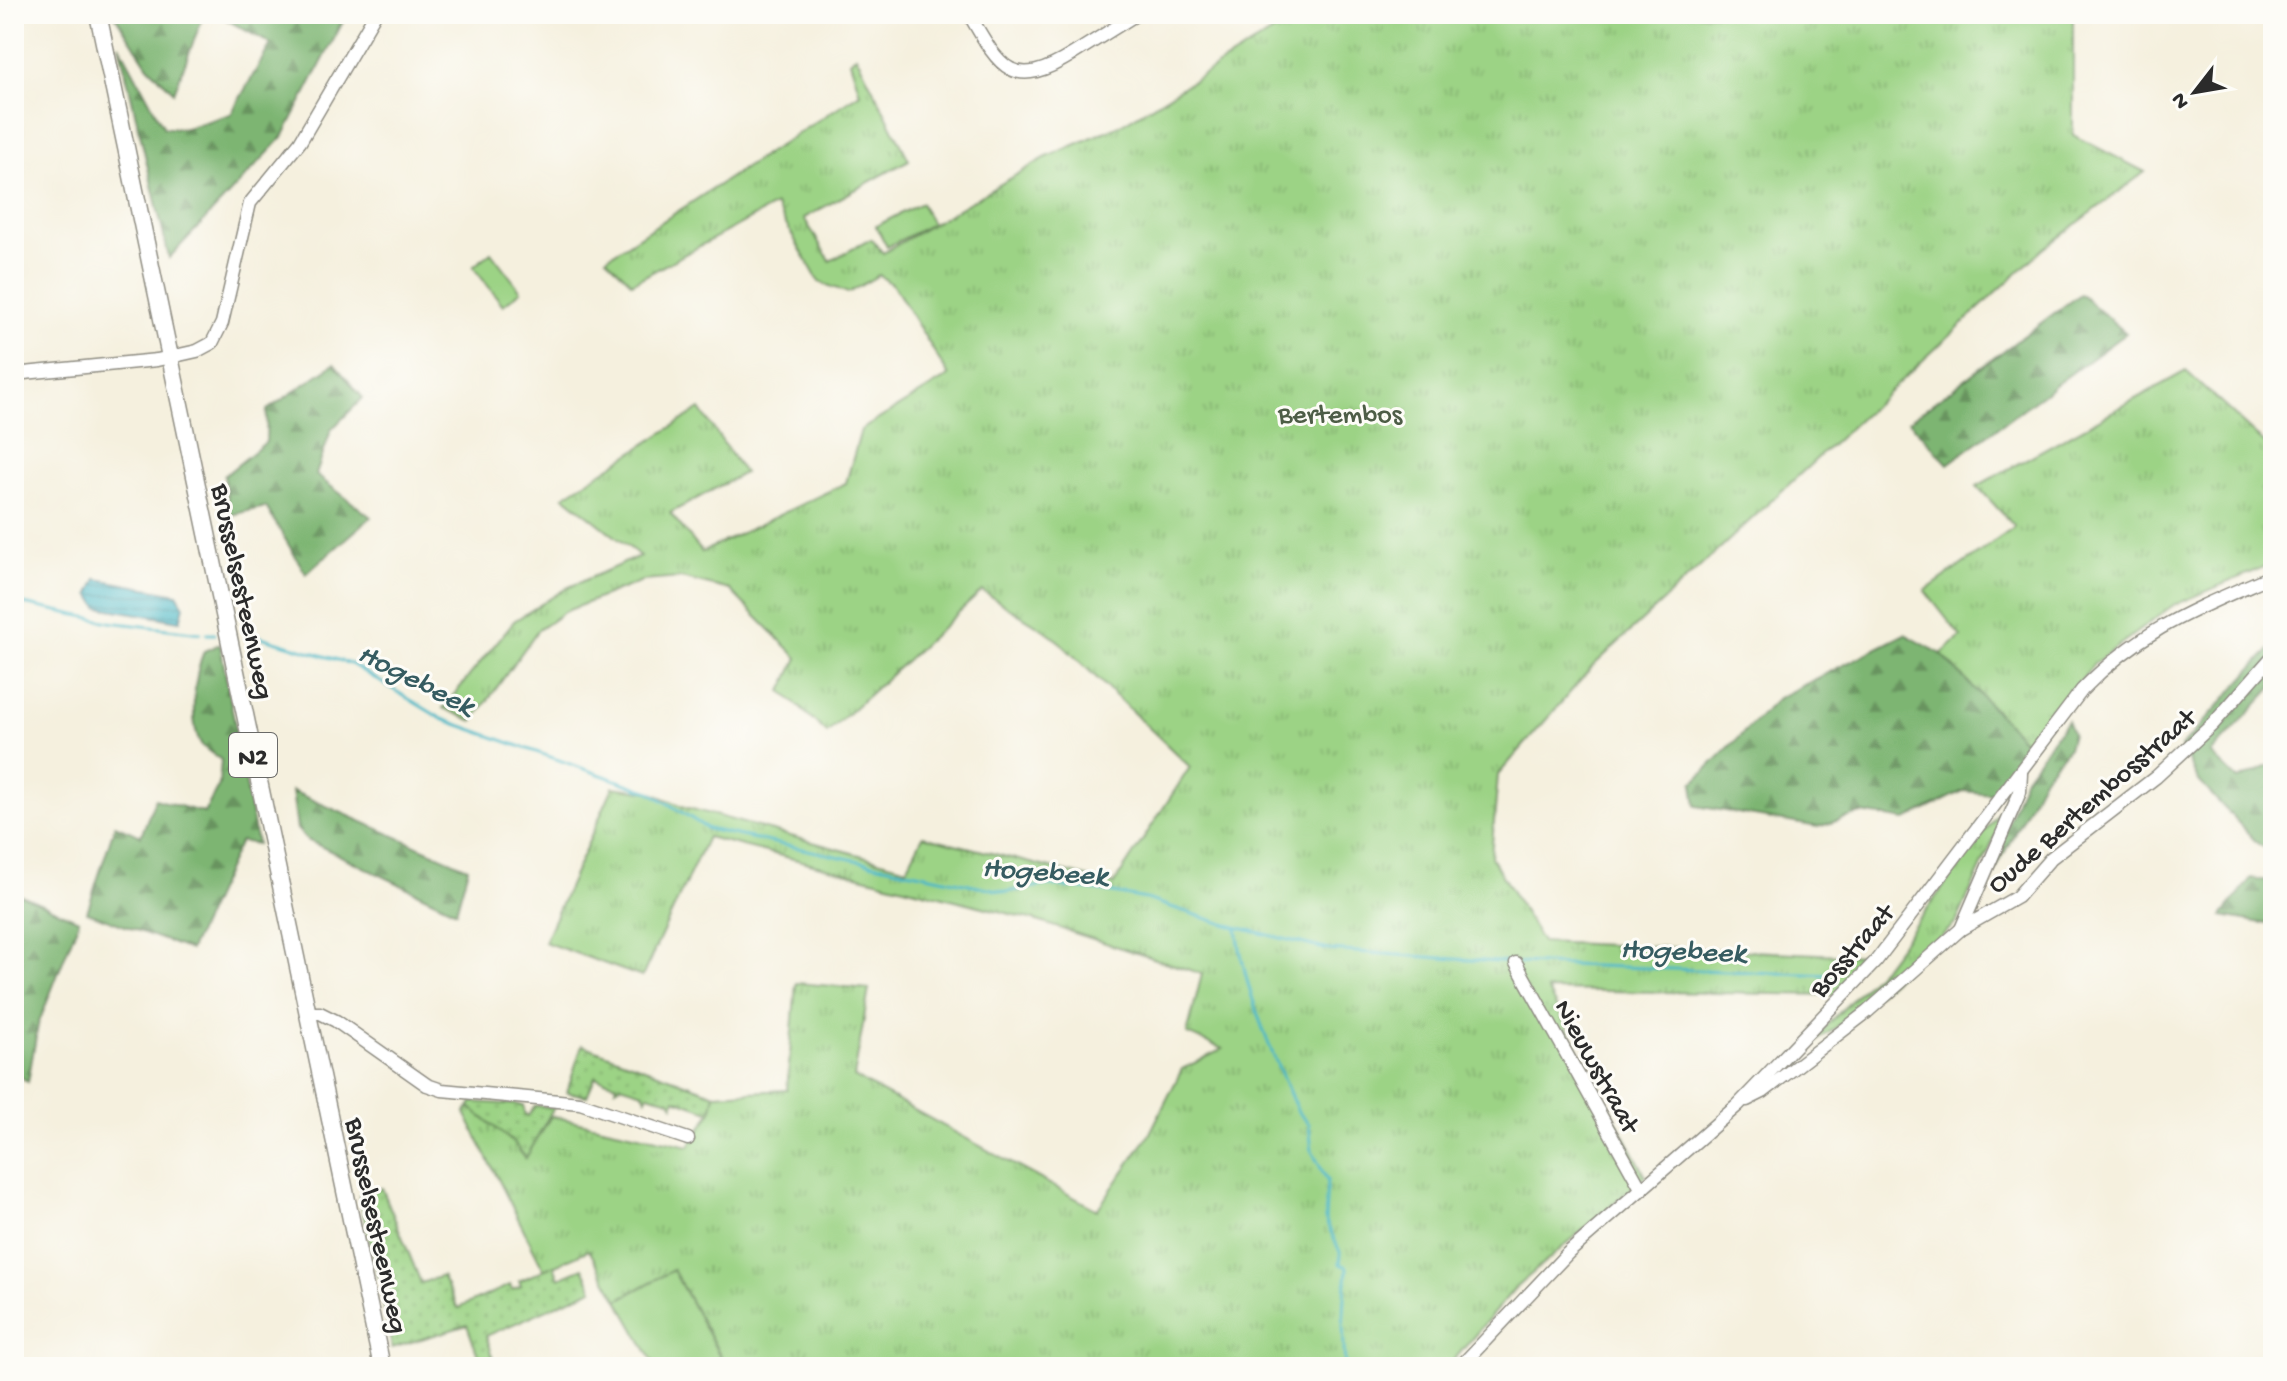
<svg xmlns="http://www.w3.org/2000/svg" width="2287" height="1381" viewBox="0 0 2287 1381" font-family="'Gochi Hand',sans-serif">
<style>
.grass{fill:url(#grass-tufts);stroke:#647f58;stroke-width:2}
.forest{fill:url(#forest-firs);stroke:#54704e;stroke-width:2}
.garden{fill:url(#garden-dots);stroke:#647f58;stroke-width:2}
.pitch{fill:#9cd385;stroke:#647f58;stroke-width:2}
.water{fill:url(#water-rules);stroke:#3b7278;stroke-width:2}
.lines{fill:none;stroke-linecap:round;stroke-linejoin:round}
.stream{stroke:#4bb8c6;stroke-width:3}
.minor-casing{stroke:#908e84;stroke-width:15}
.major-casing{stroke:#908e84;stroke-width:19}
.minor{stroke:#fff;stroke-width:12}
.major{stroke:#fff;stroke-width:16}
.labels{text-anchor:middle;stroke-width:6;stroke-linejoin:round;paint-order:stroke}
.shield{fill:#fdfcf7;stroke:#6a6a68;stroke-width:2}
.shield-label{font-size:26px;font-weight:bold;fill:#2b2b2b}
.park-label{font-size:28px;fill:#4d5d46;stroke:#fdfcf7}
.street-label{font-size:28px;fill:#2b2b2b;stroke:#fdfcf7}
.water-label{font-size:30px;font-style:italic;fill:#365c61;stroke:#fdfcf7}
</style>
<defs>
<pattern id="grass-tufts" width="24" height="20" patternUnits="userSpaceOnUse" patternTransform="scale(2)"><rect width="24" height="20" fill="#9cd385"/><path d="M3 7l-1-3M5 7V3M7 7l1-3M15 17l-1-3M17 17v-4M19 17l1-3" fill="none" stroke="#87b573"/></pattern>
<pattern id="forest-firs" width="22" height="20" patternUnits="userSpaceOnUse" patternTransform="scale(2)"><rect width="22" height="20" fill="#7db572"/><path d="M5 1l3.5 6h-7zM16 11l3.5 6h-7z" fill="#67935e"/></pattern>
<pattern id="garden-dots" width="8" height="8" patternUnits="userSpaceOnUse" patternTransform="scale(2)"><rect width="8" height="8" fill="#9cd385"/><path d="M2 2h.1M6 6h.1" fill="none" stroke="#87b573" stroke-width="1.8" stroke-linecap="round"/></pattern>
<pattern id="water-rules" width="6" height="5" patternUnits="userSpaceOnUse" patternTransform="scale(2)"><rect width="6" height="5" fill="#4bb8c6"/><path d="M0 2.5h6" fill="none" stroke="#3f96a1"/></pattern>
</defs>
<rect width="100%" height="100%" fill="#fdfcf7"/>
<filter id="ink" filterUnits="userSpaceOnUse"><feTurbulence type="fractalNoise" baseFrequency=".0125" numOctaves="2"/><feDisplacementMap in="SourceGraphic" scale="16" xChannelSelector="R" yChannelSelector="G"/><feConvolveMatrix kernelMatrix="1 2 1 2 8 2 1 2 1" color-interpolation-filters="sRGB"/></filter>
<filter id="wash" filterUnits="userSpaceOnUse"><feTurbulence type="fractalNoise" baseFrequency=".006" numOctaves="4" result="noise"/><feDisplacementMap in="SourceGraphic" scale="32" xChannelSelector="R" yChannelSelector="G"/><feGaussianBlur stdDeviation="1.8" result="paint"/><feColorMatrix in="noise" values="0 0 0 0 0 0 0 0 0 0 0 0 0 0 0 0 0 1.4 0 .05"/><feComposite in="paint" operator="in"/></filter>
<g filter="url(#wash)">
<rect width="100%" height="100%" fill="#f5f0de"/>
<g class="grass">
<polygon points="1302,14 2073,14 2073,135 2145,172 2042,250 1593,666 1498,775 1491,857 1542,942 1862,956 1835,995 1547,990 1646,1176 1514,1289 1448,1367 727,1367 673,1270 618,1300 589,1250 544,1270 465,1113 470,1107 514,1143 525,1158 551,1116 689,1146 711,1112 715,1094 787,1090 796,983 869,989 854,1077 1097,1210 1149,1135 1182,1069 1223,1049 1187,1034 1202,974 1034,920 707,837 642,977 544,942 613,787 650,792 685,807 907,868 923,836 1114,884 1190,767 1052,635 982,591 827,733 782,691 798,658 730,590 681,578 642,581 564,612 537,631 473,721 443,708 514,621 567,588 640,556 564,496 700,409 744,473 670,513 702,552 846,483 861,430 949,376 894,286 879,275 848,293 819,282 775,205 632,283 606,258 860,93 850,61 856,55 909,160 804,218 830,261 871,239 883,253 1045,158 1122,124"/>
<polygon points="2186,371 2273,451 2273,563 2172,606 2094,664 2030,747 1941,654 1961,637 1925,591 2015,527 1977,486"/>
<polygon points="2006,803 2009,806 1956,923 1862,1008 1800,1054 1885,965"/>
</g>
<g class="forest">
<polygon points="114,14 204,14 174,92 148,66"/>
<polygon points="216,14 347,14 283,137 169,258 119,44 164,128 186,128 231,114 271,44"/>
<polygon points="2080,294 2126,333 1948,464 1909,421"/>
<polygon points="334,364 363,398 331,430 316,475 371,517 306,574 266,507 230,515 224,476 266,442 267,410"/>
<polygon points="1905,634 1941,654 2030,747 1992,794 1963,791 1906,820 1861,813 1818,827 1696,806 1693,783 1778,698"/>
<path d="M220,644L257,844L240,841L190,950L87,912L115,825L141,836L155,799L204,813L219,785L221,760C216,756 205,750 201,744C188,722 195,672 204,651Z"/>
<polygon points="2273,646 2273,687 2211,754 2238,780 2273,764 2273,851 2259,845 2198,780 2181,747"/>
<polygon points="2067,720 2072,733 2068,748 2044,776 1995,871 1991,868 2025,777"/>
<polygon points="292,791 468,868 456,911 307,840 297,829"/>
<polygon points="2251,878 2273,882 2273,925 2222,916"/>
<polygon points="14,892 79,920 38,1025 28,1082 14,1072"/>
</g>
<g class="garden">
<polygon points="582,1045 715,1094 711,1112 675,1099 673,1105 670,1100 648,1094 646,1098 643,1092 621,1085 616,1088 617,1084 595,1077 587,1096 567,1092"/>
<polygon points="472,1102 524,1105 524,1113 528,1116 535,1106 554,1107 526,1158 514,1143 470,1107"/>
<polygon points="382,1188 421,1283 442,1276 458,1308 510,1285 512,1290 521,1286 519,1281 554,1265 559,1278 583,1268 593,1289 486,1336 497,1367 481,1364 467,1325 392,1348 380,1288 394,1286 392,1277 378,1277 359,1196"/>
</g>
<g class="pitch">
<polygon points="921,203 932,224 887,247 876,226"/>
<polygon points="491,252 521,291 503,305 473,267"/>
<polygon points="673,1270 721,1358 705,1367 656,1367 618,1300"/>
</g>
<polygon class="water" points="97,579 177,594 184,606 180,621 98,607 90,594"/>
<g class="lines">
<g class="stream">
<polyline points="14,602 110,622 201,633"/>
<polyline points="248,633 351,664 442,719 650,792 708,829 1007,892 1046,885 1102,891 1146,899 1224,924 1329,950 1512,963"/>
<polyline points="207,634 215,634"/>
<path d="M1237,928C1244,991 1272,1054 1298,1112L1309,1124L1312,1151L1327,1180L1325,1219L1341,1254L1340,1264L1347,1267L1343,1326L1345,1367"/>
<polyline points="1519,963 1831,975"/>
</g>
</g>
</g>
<g filter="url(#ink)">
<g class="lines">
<g class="minor-casing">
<g id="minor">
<path d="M969,14C1000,68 1012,92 1073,54C1094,41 1116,27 1137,14"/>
<polyline points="14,374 157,360 197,351 212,343 222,323 250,203 300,142 375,14"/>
<polyline points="1961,929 2020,792 2021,773"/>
<polyline points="1516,963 1642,1190"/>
<polyline points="307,1013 320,1013 336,1021 427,1085 442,1090 580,1103 688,1139"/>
<polyline points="1747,1100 1763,1092 1867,1012 1961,929 2017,897 2051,858 2156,777 2213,724 2273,656"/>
<path d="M1460,1367L1568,1253L1738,1105L1876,961L2082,690C2142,628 2196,609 2273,575"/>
</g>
</g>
<g class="major-casing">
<polyline id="major" points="98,14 382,1367"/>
</g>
<use href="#minor" class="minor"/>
<use href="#major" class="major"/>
</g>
</g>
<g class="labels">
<rect class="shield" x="229" y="733" width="48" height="44" rx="6"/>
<g class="shield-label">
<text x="253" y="764">N2</text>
</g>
<g class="park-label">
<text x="1340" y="422">Bertembos</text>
</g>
<g class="street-label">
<text transform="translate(245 591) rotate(78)" y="10">Brusselsesteenweg</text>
<text transform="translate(2090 799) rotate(-41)" y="10">Oude Bertembosstraat</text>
<text transform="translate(1850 949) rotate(-49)" y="10">Bosstraat</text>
<text transform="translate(1599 1065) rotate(61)" y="10">Nieuwstraat</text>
<text transform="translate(379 1225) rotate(78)" y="10">Brusselsesteenweg</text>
</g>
<g class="water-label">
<text transform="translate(417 678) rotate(27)" y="10">Hogebeek</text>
<text transform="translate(1045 870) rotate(4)" y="10">Hogebeek</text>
<text transform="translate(1683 949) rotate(2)" y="10">Hogebeek</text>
</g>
</g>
<rect width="2287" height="1381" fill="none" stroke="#fdfcf7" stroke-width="48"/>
<g transform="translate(2195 92) rotate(239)" stroke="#fdfcf7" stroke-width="6" paint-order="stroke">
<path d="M0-6L14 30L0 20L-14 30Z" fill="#2b2b2b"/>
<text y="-12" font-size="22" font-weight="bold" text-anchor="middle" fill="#2b2b2b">N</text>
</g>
</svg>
